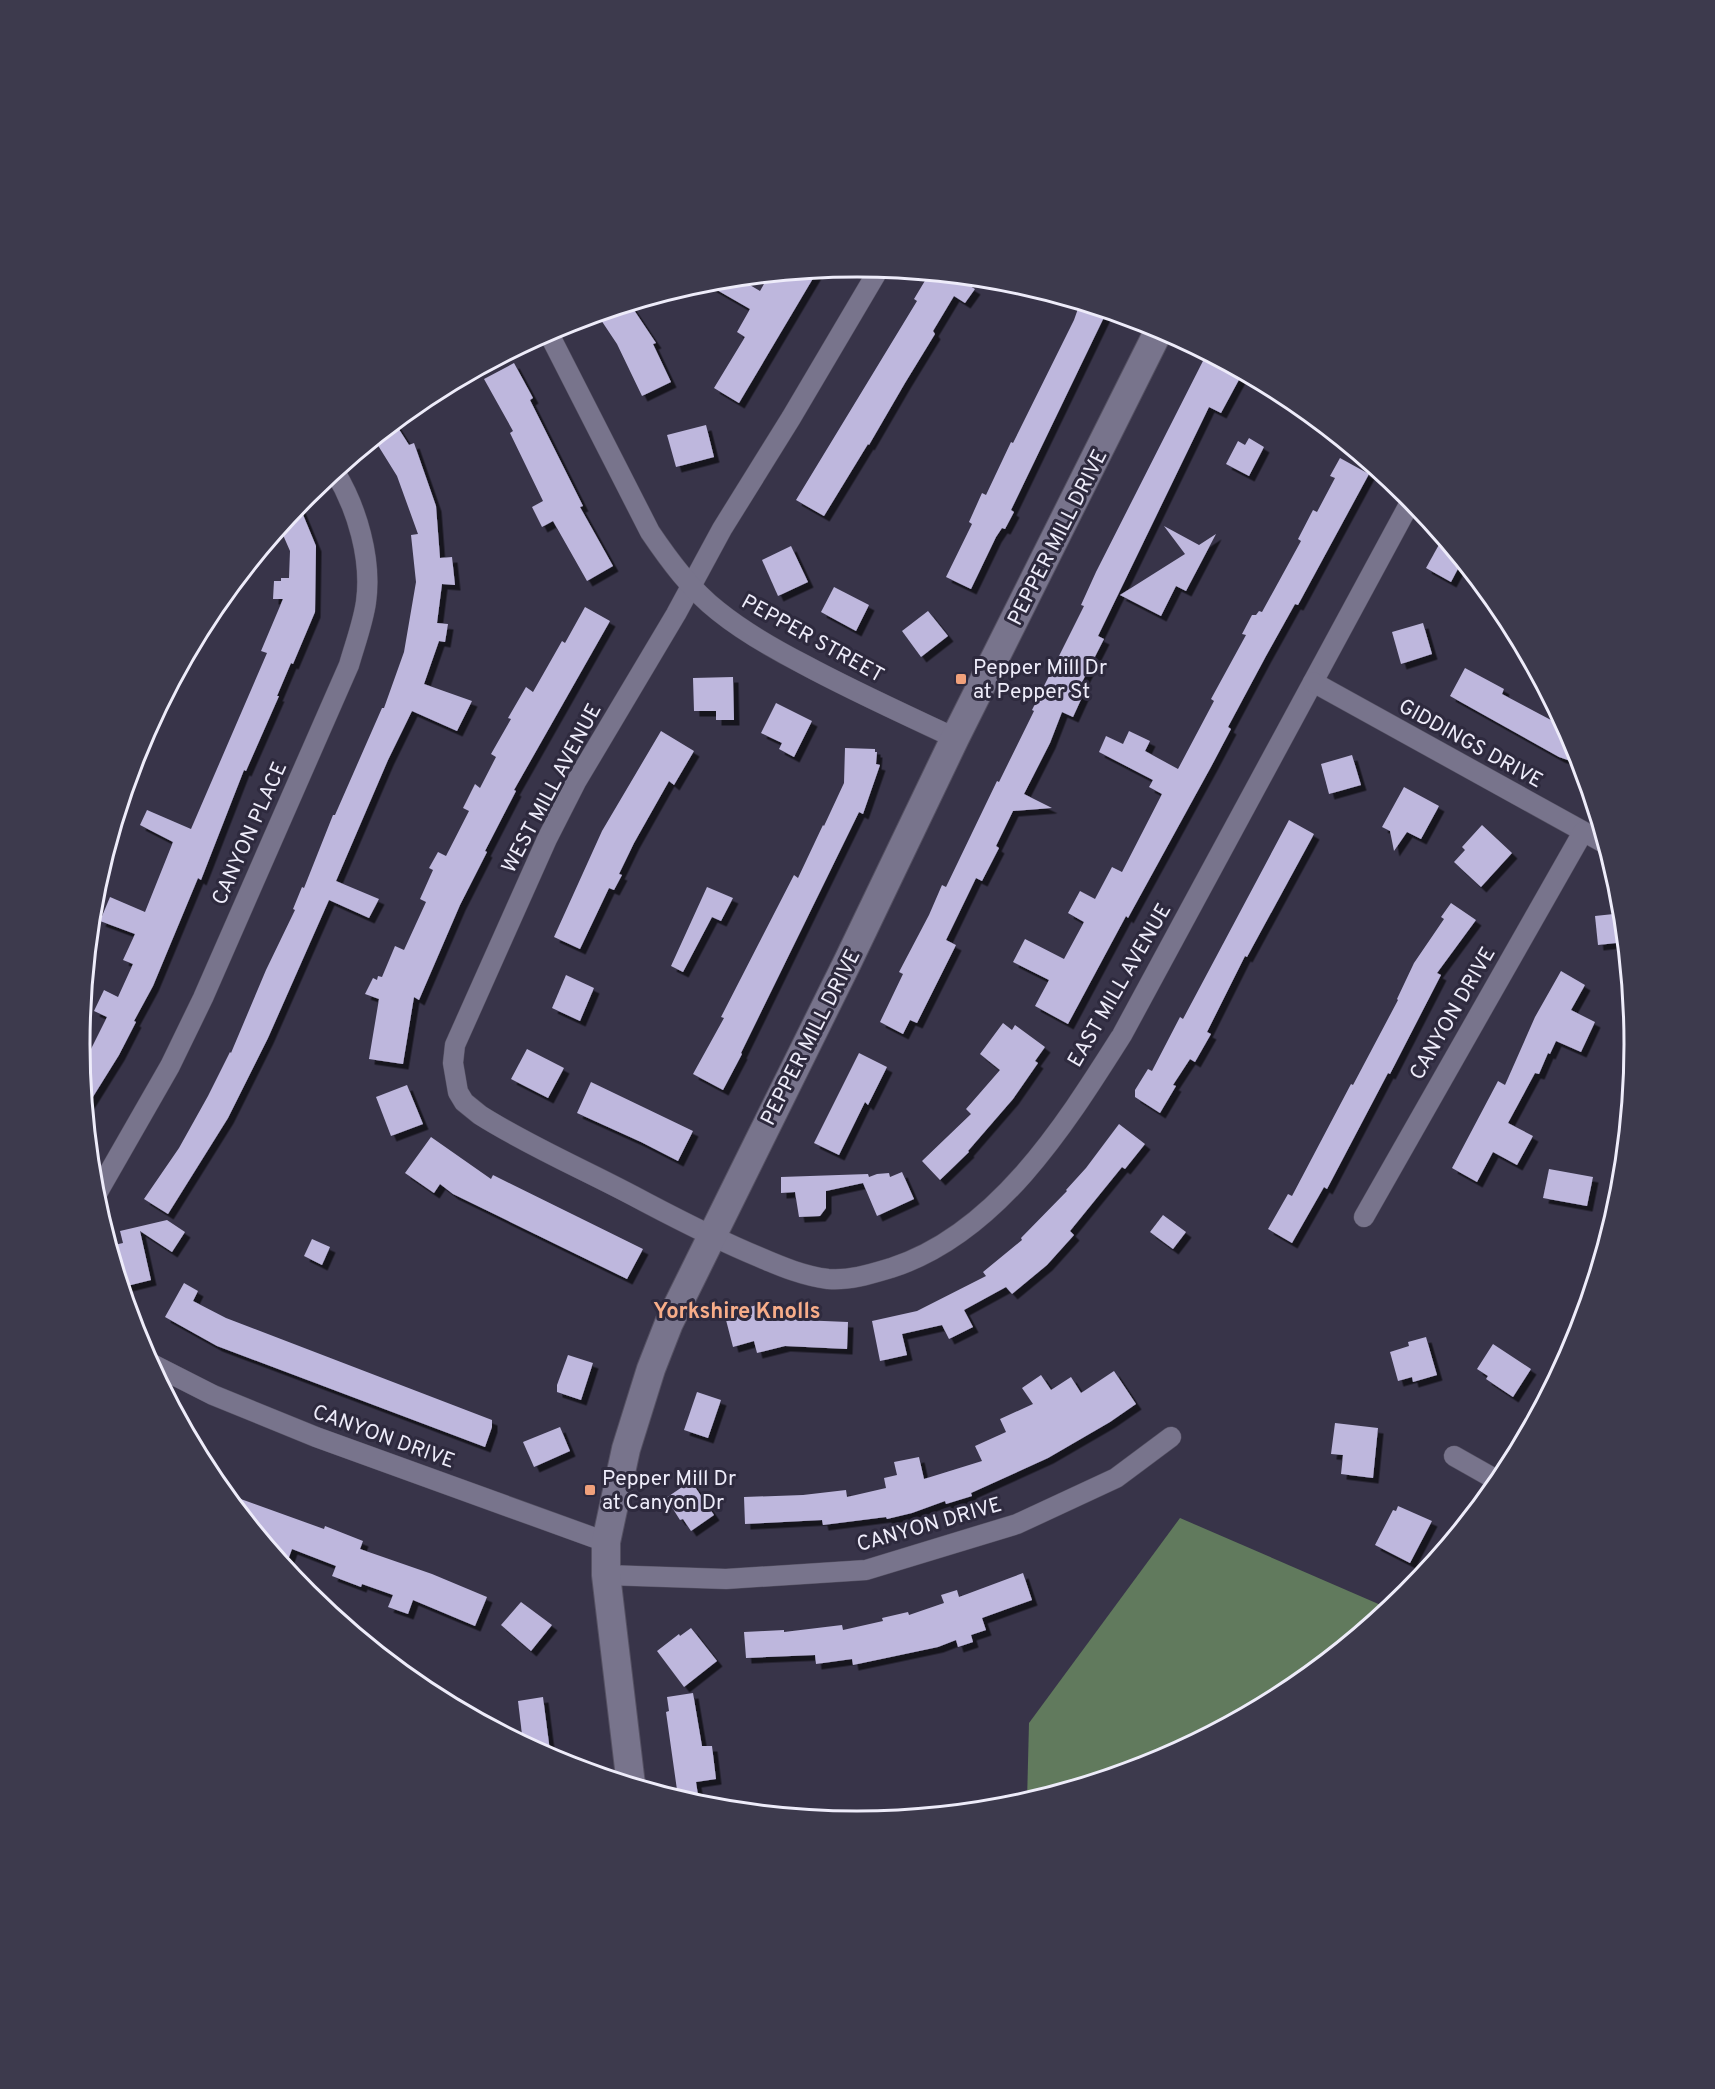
<svg xmlns="http://www.w3.org/2000/svg" width="1715" height="2089" viewBox="0 0 1715 2089" font-family="Overpass,sans-serif">
<style>
.forest{fill:#617a5d}
.building{fill:#beb7dd;filter:url(#shadow)}
.lines{fill:none;stroke-linecap:round;stroke-linejoin:round}
.street-casing{stroke:#555163;stroke-width:21}
.secondary-casing{stroke:#555163;stroke-width:30}
.street{stroke:#78748c;stroke-width:20}
.secondary{stroke:#78748c;stroke-width:28}
.poi-dot{fill:#f1a17b;stroke:#2e2a3e;stroke-width:2}
.labels{text-anchor:middle;stroke-width:6;stroke-linejoin:round;paint-order:stroke}
.street-label{font-size:21px;fill:#eeecfa;stroke:#2e2a3e}
.poi-label{font-size:21px;fill:#eeecfa;stroke:#2e2a3e;text-anchor:start}
.neighbourhood-label{font-size:22px;font-weight:bold;fill:#f7ad89;stroke:#2e2a3e}
.rim{fill:none;stroke:#eeecfa;stroke-width:3}
</style>
<defs>
<filter id="shadow"><feDropShadow dx="5.5" dy="5.5" stdDeviation="0" flood-color="#0009"/></filter>
</defs>
<rect width="100%" height="100%" fill="#383449"/>
<polygon class="forest" points="1180,1518 1390,1609 1289,1692 1155,1763 1027,1802 1029,1723"/>
<g class="building">
<polygon points="818,270 739,403 714,388 745,337 737,332 750,309 703,282 738,278 760,291 769,275"/>
<polygon points="929,274 953,276 975,289 965,303 954,296 933,331 935,334 905,383 869,445 868,444 824,516 796,500 917,301 914,299"/>
<polygon points="1080,303 1107,311 1011,510 1014,512 1005,529 1002,528 996,537 971,589 946,577 972,524 969,522 982,493 986,495 1011,442 1013,443 1074,320"/>
<polygon points="630,304 656,343 653,344 671,382 642,396 617,344 597,314"/>
<polygon points="1205,357 1241,376 1221,413 1209,407 1098,636 1104,639 1078,690 1084,693 1073,717 1062,712 1050,743 1024,794 1052,808 1013,811 996,846 999,848 982,881 976,878 946,940 956,945 917,1023 910,1020 903,1034 880,1022 903,974 899,972 929,915 942,885 946,887 997,781 999,782 1034,711 1032,710 1084,606 1081,605 1096,572"/>
<polygon points="514,363 533,398 530,400 583,506 580,507 613,566 587,581 553,521 542,527 532,507 543,501 510,433 513,431 484,379"/>
<polygon points="395,423 409,445 414,443 436,506 440,558 452,557 455,585 442,584 437,623 448,624 445,642 439,641 424,684 472,701 457,731 412,711 388,760 336,881 379,899 369,918 329,900 268,1038 228,1118 168,1214 144,1199 179,1148 208,1096 230,1052 231,1053 266,970 295,910 293,909 302,887 304,888 333,815 335,815 382,708 384,708 404,652 416,582 411,535 418,534 397,476 374,439"/>
<polygon points="706,425 714,457 676,467 667,435"/>
<polygon points="1249,438 1264,447 1249,476 1226,464 1238,441 1245,445"/>
<polygon points="1340,458 1369,474 1298,605 1295,604 1266,656 1228,727 1231,729 1212,765 1128,918 1126,916 1068,1024 1035,1006 1049,980 1013,962 1025,939 1064,959 1084,922 1068,913 1080,891 1095,899 1112,867 1122,872 1162,794 1149,787 1153,780 1099,752 1106,736 1123,744 1129,731 1150,741 1145,751 1178,769 1214,701 1211,699 1246,635 1242,634 1252,615 1256,615 1259,611 1262,612 1301,541 1298,539 1313,510 1317,512 1335,478 1330,476"/>
<polygon points="299,505 316,546 315,612 293,664 291,663 277,696 279,696 246,771 244,770 201,880 198,878 153,986 134,1021 136,1022 119,1055 86,1108 80,1053 87,1057 107,1017 94,1011 104,990 118,997 133,964 123,960 135,934 100,921 110,897 145,912 173,842 140,825 147,810 191,829 267,653 261,651 283,599 273,599 274,581 281,581 281,578 289,578 290,551 280,528"/>
<polygon points="1164,526 1199,545 1216,534 1186,591 1176,586 1161,616 1120,595 1185,554"/>
<polygon points="1441,541 1450,546 1462,561 1451,582 1426,568"/>
<polygon points="791,546 808,582 778,596 762,560"/>
<polygon points="834,587 869,605 856,631 821,612"/>
<polygon points="585,607 610,621 514,790 516,791 485,851 487,852 460,905 419,1000 414,997 403,1064 369,1059 379,999 365,994 373,978 377,980 378,976 382,977 395,946 404,950 426,902 420,899 433,870 429,868 438,852 446,856 469,811 463,808 475,784 480,788 496,757 491,754 511,719 508,718 526,687 533,692 562,641 565,643"/>
<polygon points="928,611 948,636 921,657 902,631"/>
<polygon points="1423,623 1432,654 1401,664 1392,632"/>
<polygon points="1465,668 1504,689 1502,694 1566,728 1576,747 1582,765 1559,757 1450,696"/>
<polygon points="733,677 734,720 716,720 716,711 694,711 693,678"/>
<polygon points="776,703 812,721 794,757 779,749 782,743 761,733"/>
<polygon points="661,731 694,751 674,785 669,781 634,843 619,874 622,875 614,890 609,888 580,949 554,937 602,831"/>
<polygon points="845,748 875,749 875,752 877,752 876,764 880,765 863,814 859,812 741,1053 742,1054 723,1090 693,1074 724,1018 721,1017 794,875 798,878 823,825 824,826 844,783"/>
<polygon points="1352,755 1361,785 1329,794 1321,764"/>
<polygon points="1404,787 1439,806 1421,839 1407,832 1394,851 1390,831 1382,827"/>
<polygon points="1289,820 1314,834 1247,957 1245,956 1207,1032 1211,1034 1195,1062 1190,1059 1173,1085 1176,1086 1160,1113 1135,1097 1135,1090 1148,1069 1152,1071 1180,1017 1183,1019"/>
<polygon points="1482,825 1512,853 1481,887 1454,862 1465,850 1462,847"/>
<polygon points="707,887 733,898 721,921 712,917 683,972 671,966"/>
<polygon points="1451,903 1476,920 1437,973 1441,975 1390,1074 1388,1073 1327,1189 1324,1187 1292,1243 1268,1229 1288,1194 1292,1196 1351,1084 1353,1085 1398,1000 1397,999 1414,963 1444,919 1441,917"/>
<polygon points="1623,913 1625,942 1598,945 1595,916"/>
<polygon points="1561,971 1585,985 1571,1010 1595,1022 1581,1052 1556,1041 1550,1054 1548,1053 1539,1074 1535,1073 1508,1123 1533,1136 1517,1165 1493,1152 1477,1182 1452,1168 1498,1081 1505,1085 1535,1017"/>
<polygon points="566,975 594,988 580,1021 552,1008"/>
<polygon points="1003,1023 1012,1030 1015,1025 1045,1047 1035,1061 1038,1063 1013,1099 968,1151 969,1152 940,1180 922,1161 971,1114 966,1109 1000,1070 980,1054"/>
<polygon points="527,1049 564,1068 548,1098 511,1079"/>
<polygon points="859,1053 887,1067 868,1105 865,1102 839,1155 814,1143"/>
<polygon points="591,1082 693,1131 678,1161 641,1142 577,1113"/>
<polygon points="407,1085 423,1124 391,1136 376,1097"/>
<polygon points="1119,1124 1145,1144 1125,1169 1122,1167 1070,1231 1074,1235 1047,1265 1012,1294 1006,1287 964,1310 973,1327 949,1339 942,1325 902,1334 907,1355 880,1361 872,1321 917,1311 986,1276 983,1272 1022,1240 1021,1238 1067,1191 1066,1190 1086,1168"/>
<polygon points="431,1137 491,1179 493,1175 643,1249 627,1279 453,1194 440,1184 434,1193 405,1173"/>
<polygon points="1549,1169 1593,1177 1587,1206 1543,1198"/>
<polygon points="902,1172 914,1199 877,1216 863,1183 826,1191 826,1208 820,1216 799,1217 795,1192 781,1193 781,1177 868,1174 869,1177 877,1174 889,1173 890,1177"/>
<polygon points="1163,1215 1186,1232 1173,1249 1150,1232"/>
<polygon points="167,1220 185,1232 172,1252 140,1231 151,1280 123,1287 114,1245 123,1243 120,1231"/>
<polygon points="312,1239 330,1247 322,1265 304,1256"/>
<polygon points="184,1283 198,1291 193,1301 226,1318 492,1420 492,1427 485,1447 217,1346 165,1317"/>
<polygon points="764,1303 767,1314 800,1320 848,1322 847,1349 785,1346 757,1353 754,1341 733,1347 726,1320 740,1316 739,1310"/>
<polygon points="1426,1337 1437,1375 1413,1382 1412,1377 1398,1381 1390,1352 1409,1346 1408,1342"/>
<polygon points="1493,1344 1531,1369 1513,1397 1486,1379 1488,1376 1477,1369"/>
<polygon points="568,1355 593,1363 581,1400 557,1392 557,1385"/>
<polygon points="1114,1371 1136,1404 1110,1422 1048,1458 971,1493 972,1496 946,1504 945,1501 912,1513 887,1519 886,1517 823,1525 822,1520 745,1524 744,1497 803,1495 846,1490 847,1497 886,1488 884,1478 897,1475 894,1462 919,1457 924,1479 982,1461 975,1446 1006,1432 1000,1419 1033,1404 1022,1388 1041,1375 1051,1390 1071,1377 1081,1393"/>
<polygon points="697,1392 721,1400 708,1438 684,1430"/>
<polygon points="1335,1423 1378,1428 1373,1478 1341,1474 1343,1455 1331,1454"/>
<polygon points="560,1427 570,1451 534,1467 523,1442"/>
<polygon points="691,1481 714,1515 691,1531 683,1519 680,1520 666,1498"/>
<polygon points="224,1493 324,1529 325,1526 363,1541 360,1549 432,1574 487,1597 475,1626 413,1600 408,1614 388,1607 393,1595 362,1584 361,1587 332,1576 336,1566 292,1549 285,1568"/>
<polygon points="1398,1506 1432,1521 1410,1563 1375,1545 1393,1510 1396,1511"/>
<polygon points="1023,1573 1032,1600 982,1618 986,1630 971,1635 973,1642 958,1647 956,1640 938,1647 853,1665 852,1659 816,1664 815,1655 746,1658 744,1632 784,1630 784,1632 842,1625 843,1630 883,1621 882,1618 908,1612 909,1615 944,1603 941,1595 957,1590 959,1597"/>
<polygon points="521,1602 552,1625 531,1651 501,1625"/>
<polygon points="691,1628 717,1661 684,1687 657,1651 679,1634 680,1636"/>
<polygon points="693,1693 702,1746 712,1746 716,1779 696,1782 698,1795 678,1797 666,1712 669,1711 667,1697"/>
<polygon points="543,1697 551,1759 523,1743 518,1701"/>
</g>
<g class="lines">
<g class="street-casing">
<g id="street">
<path d="M879,269L791,418L722,529L676,614L576,782L547,839L455,1045L453,1063L458,1092L464,1102L480,1115C532,1148 590,1172 645,1202C683,1222 720,1241 759,1257C782,1267 804,1276 828,1279C849,1281 871,1274 891,1268C997,1234 1065,1125 1122,1035L1412,499"/>
<path d="M548,332L650,532C669,560 691,590 718,611C744,632 774,649 803,664C853,691 904,714 955,738"/>
<polyline points="1313,682 1606,844"/>
<path d="M95,1197L170,1066L203,998L349,665C355,644 363,623 366,602C372,559 357,508 335,472"/>
<polyline points="1364,1217 1583,832"/>
<polyline points="150,1363 213,1395 316,1437 606,1542"/>
<polyline points="1454,1456 1500,1482"/>
<polyline points="606,1575 726,1579 866,1570 1017,1524 1116,1478 1171,1437"/>
</g>
</g>
<g class="secondary-casing">
<polyline id="secondary" points="631,1785 606,1575 606,1542 626,1449 651,1369 669,1323 848,961 955,738 1160,328"/>
</g>
<use href="#street" class="street"/>
<use href="#secondary" class="secondary"/>
</g>
<g class="poi-dot">
<rect x="955" y="673" width="12" height="12" rx="3"/>
<rect x="584" y="1484" width="12" height="12" rx="3"/>
</g>
<g class="labels">
<g class="street-label">
<text transform="translate(1057 537) rotate(-63)" y="7">PEPPER MILL DRIVE</text>
<text transform="translate(813 638) rotate(29)" y="7">PEPPER STREET</text>
<text transform="translate(1471 743) rotate(29)" y="7">GIDDINGS DRIVE</text>
<text transform="translate(551 788) rotate(-62)" y="7">WEST MILL AVENUE</text>
<text transform="translate(249 833) rotate(-66)" y="7">CANYON PLACE</text>
<text transform="translate(1119 985) rotate(-60)" y="7">EAST MILL AVENUE</text>
<text transform="translate(1452 1013) rotate(-60)" y="7">CANYON DRIVE</text>
<text transform="translate(810 1037) rotate(-63)" y="7">PEPPER MILL DRIVE</text>
<text transform="translate(384 1436) rotate(20)" y="7">CANYON DRIVE</text>
<text transform="translate(929 1524) rotate(-16)" y="7">CANYON DRIVE</text>
</g>
<g class="poi-label">
<text x="973" y="674">Pepper Mill Dr<tspan x="973" dy="24">at Pepper St</tspan></text>
<text x="602" y="1485">Pepper Mill Dr<tspan x="602" dy="24">at Canyon Dr</tspan></text>
</g>
<g class="neighbourhood-label">
<text x="737" y="1318">Yorkshire Knolls</text>
</g>
</g>
<path d="M0 0H1715V2089H0ZM90 1044a767 767 0 1 1 1534 0a767 767 0 1 1-1534 0Z" fill="#3d3a4d" fill-rule="evenodd"/>
<path class="rim" d="M90 1044a767 767 0 1 1 1534 0a767 767 0 1 1-1534 0Z"/>
</svg>
